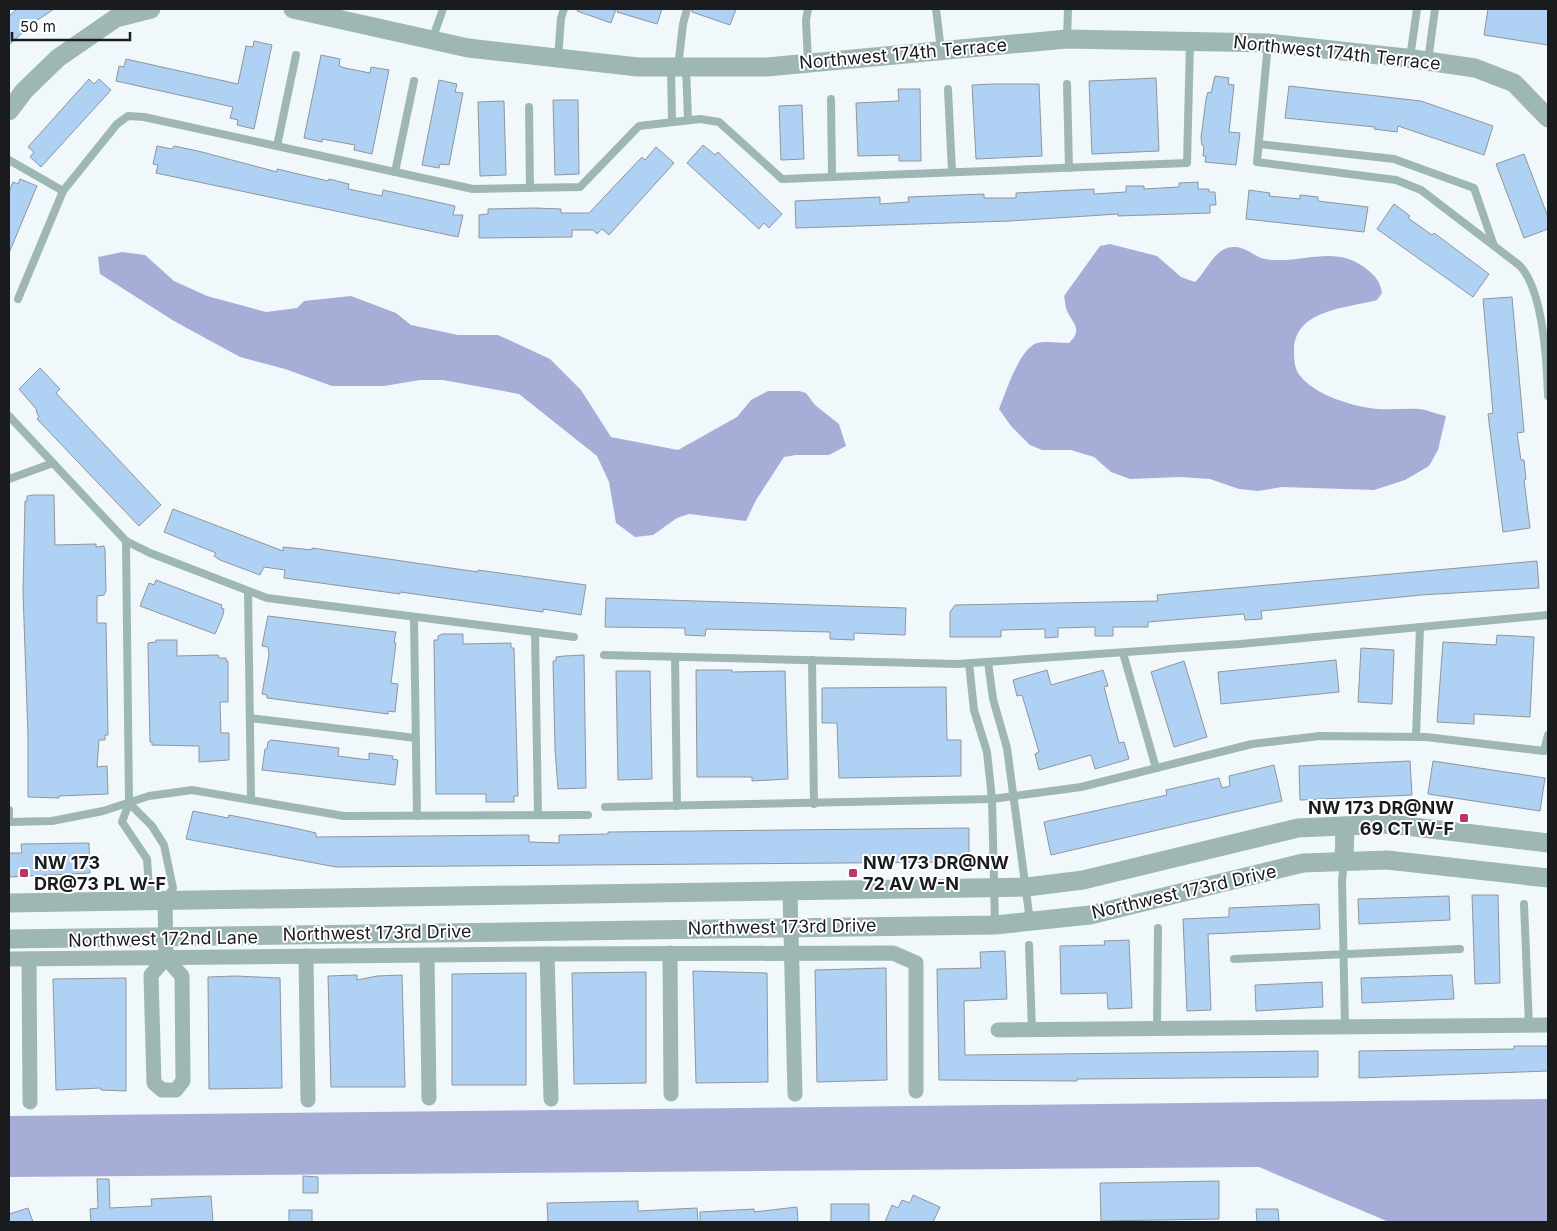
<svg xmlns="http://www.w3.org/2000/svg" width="1557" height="1231" viewBox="0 0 1557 1231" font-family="Inter,sans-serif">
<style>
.water{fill:#a6aed8}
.building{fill:#afd2f4;stroke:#90959a}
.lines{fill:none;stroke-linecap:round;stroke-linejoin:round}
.service{stroke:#9eb7b5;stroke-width:8}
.minor{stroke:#9eb7b5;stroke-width:15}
.tertiary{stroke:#9eb7b5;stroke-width:19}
.poi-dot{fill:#be3369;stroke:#fff;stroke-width:2}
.labels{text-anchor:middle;stroke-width:4;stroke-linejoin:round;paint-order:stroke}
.street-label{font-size:18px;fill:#191b1c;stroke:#fff}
.poi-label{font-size:18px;font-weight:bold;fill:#191b1c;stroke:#fff;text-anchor:start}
</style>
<rect width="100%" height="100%" fill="#f0f8fb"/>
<g class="water">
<path d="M1110,244L1157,256L1181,277L1195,282C1207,271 1214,248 1233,247C1246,246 1254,257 1265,259C1303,265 1336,242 1369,271C1377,278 1380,282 1382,293L1377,300C1348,308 1295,309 1294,350C1294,360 1294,370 1302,378C1318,396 1354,407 1378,409C1392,410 1406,408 1420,409C1428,410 1437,414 1446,416L1438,450L1429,466L1405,480L1374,490L1282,487L1258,491L1239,489L1210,479L1180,477L1130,479L1111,472L1094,457L1071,450H1042L1030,445L1011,426L999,409C1006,392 1019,349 1037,343C1046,341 1059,343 1069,343C1085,328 1070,322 1066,308C1065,304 1065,300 1064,296L1100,246Z"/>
<polygon points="122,252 145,255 174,281 207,296 266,312 297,308 304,301 351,296 396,313 411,325 458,335 498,335 550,359 581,390 611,437 678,450 737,417 751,400 768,391 799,391 806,393 815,405 839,424 846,446 829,455 796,455 784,457 756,500 746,521 689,514 677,518 653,535 635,537 616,523 609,482 597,456 519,394 443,380 420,380 384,386 332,386 285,369 240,357 174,321 100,274 98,257"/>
<polygon points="1548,1099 1548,1222 1389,1222 1259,1167 9,1177 9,1116"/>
</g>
<g class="building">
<polygon points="17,9 54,9 33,23 9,45 9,16"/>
<polygon points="578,9 616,9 611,23 577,11"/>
<polygon points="618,9 662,9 657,24 617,12"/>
<polygon points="692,9 736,9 730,25 692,12"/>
<polygon points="1488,9 1548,9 1548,45 1484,35"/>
<polygon points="254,41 272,45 254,129 237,125 238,120 230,118 233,107 116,81 119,66 124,67 126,59 238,84 246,46 253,47"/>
<polygon points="321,55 340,59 339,66 345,68 370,73 371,67 389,70 372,154 354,150 355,145 322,139 322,142 304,138"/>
<polygon points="1215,76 1229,78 1228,84 1234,85 1229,132 1240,133 1236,165 1205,162 1206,156 1203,156 1204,146 1202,145 1201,138 1206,99 1208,92 1211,93"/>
<polygon points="1156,78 1159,151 1092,154 1089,81"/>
<polygon points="89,79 94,84 99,79 111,90 41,167 30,157 34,152 28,147"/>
<polygon points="439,80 457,84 455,92 463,93 449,165 440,164 439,168 422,165"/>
<polygon points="993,84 1039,84 1042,156 976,159 972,85"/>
<polygon points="1289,86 1421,101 1493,126 1484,155 1398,126 1397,132 1374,129 1375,127 1285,118"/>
<polygon points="898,89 920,89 921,161 899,161 899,155 858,156 856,103 899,101"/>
<polygon points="553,100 578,100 579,174 555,175"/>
<polygon points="504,101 506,175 480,176 478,102"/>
<polygon points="802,105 804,159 781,160 779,106"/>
<polygon points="703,145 715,155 718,152 782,214 769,228 764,223 759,229 687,163"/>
<polygon points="157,146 172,149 174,146 198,151 277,172 277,169 328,181 329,179 349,184 348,189 382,196 383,190 455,206 453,215 463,215 458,237 156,173 158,165 153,164"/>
<polygon points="656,147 674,163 609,235 602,229 597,234 593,230 572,230 572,237 479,238 479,215 488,214 488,209 535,208 561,209 561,213 589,213 642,157 645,160"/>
<polygon points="1524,154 1548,217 1548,229 1524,238 1496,164"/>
<polygon points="20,179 37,186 9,253 9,192 13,182 18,184"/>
<polygon points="1198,182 1198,189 1209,189 1209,192 1215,192 1216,205 1210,205 1210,213 1118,216 1118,214 1010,221 796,228 795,201 880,197 880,204 909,202 908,197 984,194 984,198 1016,198 1016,193 1094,189 1094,194 1126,192 1126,186 1144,186 1144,189 1179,187 1179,183"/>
<polygon points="1249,190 1270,193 1269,196 1300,199 1300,195 1318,197 1318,201 1368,207 1364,232 1246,219"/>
<polygon points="1394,204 1410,216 1408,218 1432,235 1434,233 1489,274 1473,297 1377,229"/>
<polygon points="1512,297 1524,432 1517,433 1521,460 1524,460 1526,479 1524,480 1530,528 1503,532 1488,414 1493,413 1483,299"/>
<polygon points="40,368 60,389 56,393 161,505 139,526 37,419 39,417 36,411 37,410 19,389"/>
<polygon points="33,495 54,495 55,545 96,544 96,547 104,546 105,550 106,591 104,595 97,596 97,623 106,623 108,735 105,735 105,740 99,740 97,767 107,766 108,794 59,796 59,798 28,797 28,736 23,592 25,501 27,501 27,496"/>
<polygon points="173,509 283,551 283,547 312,550 312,548 478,572 478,570 586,585 581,615 543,609 543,612 400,592 400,594 284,578 285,570 264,567 260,575 220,560 214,556 216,553 164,532"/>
<polygon points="1537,561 1539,588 1421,595 1261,611 1262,619 1245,620 1244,614 1148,622 1148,627 1113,627 1113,636 1095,636 1095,627 1058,628 1058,637 1045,638 1045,629 1001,630 1001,637 950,637 950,612 955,605 1158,601 1157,595"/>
<polygon points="156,580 222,605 221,608 224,609 223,615 215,634 140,606 149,583 154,585"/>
<polygon points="606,598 906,608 905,635 854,633 854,640 830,639 830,632 706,629 705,636 685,635 685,628 605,627"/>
<polygon points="268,616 396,632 394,643 396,643 391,683 398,684 395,712 388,711 388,714 267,698 267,695 262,694 269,655 268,647 262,646"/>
<polygon points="442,634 463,634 463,644 511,643 511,648 514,648 518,796 514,796 514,802 486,802 486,794 436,794 434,640 438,640 438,636"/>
<polygon points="1497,635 1534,637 1530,717 1474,714 1474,724 1437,722 1443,642 1496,645"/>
<polygon points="156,640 177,640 177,656 218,655 219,658 226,658 226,661 228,661 228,702 220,702 221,733 229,733 229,760 199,762 199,746 152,745 152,742 150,742 148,647 148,643 156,642"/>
<polygon points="1361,648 1394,650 1392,704 1358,702"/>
<polygon points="584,655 586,788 558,789 555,749 553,661 556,661 556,657 564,656"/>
<polygon points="1336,660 1339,692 1221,704 1218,672"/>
<polygon points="1184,661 1207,737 1174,747 1151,672"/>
<polygon points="696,670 732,670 732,672 785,671 788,779 752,781 752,777 697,777"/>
<polygon points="1047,670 1051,685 1103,670 1108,686 1104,687 1119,743 1124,742 1129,759 1095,769 1091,755 1039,770 1035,754 1039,752 1022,695 1017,696 1013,680"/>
<polygon points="616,671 650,671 652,779 618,780"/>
<polygon points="946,687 947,740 961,740 961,776 839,778 837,723 822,723 822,688"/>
<polygon points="271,740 339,748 338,756 369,760 369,753 393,756 392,759 398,760 395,785 262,770 265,749 267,749 268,742"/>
<polygon points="1410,761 1412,795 1300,800 1299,766"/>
<polygon points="1433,761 1545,778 1540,811 1428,794"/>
<polygon points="1274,765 1282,801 1051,855 1044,822 1167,795 1166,790 1219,778 1222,788 1230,786 1229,776"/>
<polygon points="193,811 228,818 229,815 290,827 316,833 316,837 529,835 529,842 559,843 559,835 608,834 608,832 969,828 969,862 336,867 186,839"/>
<polygon points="89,843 90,873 9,877 9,853 22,853 21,844"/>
<polygon points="1472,895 1498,895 1500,983 1475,984"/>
<polygon points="1449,896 1450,920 1359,924 1358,899"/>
<polygon points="1319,904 1320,929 1208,934 1211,1010 1187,1011 1183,919 1229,917 1229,908"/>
<polygon points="1129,940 1132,1008 1108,1009 1107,993 1061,994 1060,946 1105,945 1104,941"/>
<polygon points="1005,951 1007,999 964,1001 965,1055 1318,1051 1318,1077 1077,1079 1077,1081 939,1080 937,969 981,968 980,952"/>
<polygon points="886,968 887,1080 817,1082 815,970"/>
<polygon points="693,971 767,973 768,1082 696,1083"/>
<polygon points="646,972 646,1083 574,1084 572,973"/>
<polygon points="526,973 526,1085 452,1085 452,974"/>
<polygon points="357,975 357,980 377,976 402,975 405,1087 331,1087 328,976"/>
<polygon points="1452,975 1454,999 1362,1003 1361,978"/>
<polygon points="236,976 280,978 282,1088 209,1089 208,977"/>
<polygon points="126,978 126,1091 101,1090 101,1088 56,1090 53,979"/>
<polygon points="1322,982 1323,1007 1256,1011 1255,985"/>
<polygon points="1514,1046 1548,1046 1548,1071 1359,1078 1359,1051 1514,1049"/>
<polygon points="303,1176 318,1177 318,1193 303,1193"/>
<polygon points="97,1179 109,1179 110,1208 152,1206 151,1199 211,1196 213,1222 91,1222 90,1209 98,1208"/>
<polygon points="1219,1181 1219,1219 1101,1221 1100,1183"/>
<polygon points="913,1195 940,1207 933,1222 885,1222 892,1205 898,1208 902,1200 910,1203"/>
<polygon points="638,1201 638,1211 697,1208 698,1222 548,1222 547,1203"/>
<rect x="831" y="1204" width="38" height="18"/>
<polygon points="797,1207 798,1222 700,1222 700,1212 754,1209 754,1212"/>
<polygon points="28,1208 33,1222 9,1222 9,1214"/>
<polygon points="1256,1209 1278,1209 1279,1222 1257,1222"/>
<rect x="289" y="1210" width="23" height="12"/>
</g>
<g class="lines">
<g class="service">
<polyline points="936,9 941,50"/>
<polyline points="1067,39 1068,9"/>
<polyline points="432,40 443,9"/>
<path d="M1268,43L1257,162L1396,180L1421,190L1519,265C1543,289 1547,362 1548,396"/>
<polyline points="558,58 561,18 564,9"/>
<polyline points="1410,58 1417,9"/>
<polyline points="1428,61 1435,9"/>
<polyline points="808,63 806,20 808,9"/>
<polyline points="671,67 672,122"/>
<polyline points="678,67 683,24 687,9"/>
<polyline points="686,67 688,120"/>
<polyline points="1067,84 1069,168"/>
<polyline points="948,89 952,172"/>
<polyline points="831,99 832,177"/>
<polyline points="529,107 530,188"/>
<polyline points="1259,144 1394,159 1474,188 1494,246"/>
<polyline points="277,146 296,55"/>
<polyline points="9,160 63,191"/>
<polyline points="395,172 414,81"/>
<polyline points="18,299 63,191 117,124 128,116 144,117 473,189 580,187 639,126 700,119 719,122 782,179 1187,163 1190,42"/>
<polyline points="9,416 126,541 150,553 267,598 574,637"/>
<polyline points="9,479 53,463"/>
<polyline points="126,541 129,803 122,822 147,859 149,888 165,900 173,888 164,845 152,826 129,803"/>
<polyline points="248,591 251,799"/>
<polyline points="414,617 417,816"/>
<polyline points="535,632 538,815"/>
<polyline points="1123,653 1156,768"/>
<polyline points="604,655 957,664 1240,644 1548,615"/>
<polyline points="675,657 677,806"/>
<polyline points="812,660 814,804"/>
<polyline points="988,662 993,699 1007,748 1030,921"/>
<polyline points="969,663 974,710 987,752 992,799 995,924"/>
<polyline points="250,718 416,738"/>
<polyline points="1416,737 1420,627"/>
<polyline points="605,807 992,799 1081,787 1252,744 1320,736 1426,737 1544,751 1548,735"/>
<polyline points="9,810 9,822 52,821 103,811 149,796 192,790 344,816 588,815"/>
<polyline points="1344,862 1342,881 1345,1027"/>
<polyline points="1524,904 1529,1025"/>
<polyline points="1029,945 1032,1030"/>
<polyline points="1234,959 1460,949"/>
<polyline points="1157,1029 1158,928"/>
</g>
<g class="minor">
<polyline points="790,892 795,1094"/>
<polyline points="165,900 166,958 151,975 154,1083 162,1090 176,1090 183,1081 182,976 166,958"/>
<polyline points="670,953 671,1094"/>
<polyline points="547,954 551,1099"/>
<polyline points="306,956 308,1100"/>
<polyline points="427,956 429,1098"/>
<polyline points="9,959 547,954 893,953 916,963 916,1091"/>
<polyline points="29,959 30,1102"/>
<polyline points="998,1030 1548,1025"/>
</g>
<g class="tertiary">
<polyline points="293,9 468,48 638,67 767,67 1067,39 1268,43 1406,58 1475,68 1514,83 1548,118"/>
<polyline points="9,111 24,91 58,58 116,18 151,9"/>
<polyline points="1344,862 1345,826"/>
<polyline points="9,903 1027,887 1083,880 1298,828 1389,824 1548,843"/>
<polyline points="9,939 995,925 1090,915 1303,863 1387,860 1548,878"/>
</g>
</g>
<g class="poi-dot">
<rect x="1459" y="813" width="10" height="10" rx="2.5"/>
<rect x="19" y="868" width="10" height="10" rx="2.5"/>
<rect x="848" y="868" width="10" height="10" rx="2.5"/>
</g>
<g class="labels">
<g class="street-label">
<text transform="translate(1337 53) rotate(6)" y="6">Northwest 174th Terrace</text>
<text transform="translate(903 54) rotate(-5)" y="6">Northwest 174th Terrace</text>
<text transform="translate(1184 892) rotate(-13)" y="6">Northwest 173rd Drive</text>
<text transform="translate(782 927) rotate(-1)" y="6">Northwest 173rd Drive</text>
<text transform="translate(377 933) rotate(-1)" y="6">Northwest 173rd Drive</text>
<text transform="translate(163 939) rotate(-1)" y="6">Northwest 172nd Lane</text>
</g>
<g class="poi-label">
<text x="1454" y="814" text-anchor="end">NW 173 DR@NW<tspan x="1454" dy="21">69 CT W-F</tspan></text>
<text x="34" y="869">NW 173<tspan x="34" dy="21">DR@73 PL W-F</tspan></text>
<text x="863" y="869">NW 173 DR@NW<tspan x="863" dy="21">72 AV W-N</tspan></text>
</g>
</g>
<rect width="1557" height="1231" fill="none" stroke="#191b1c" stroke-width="20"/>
<path d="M12 32v8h118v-8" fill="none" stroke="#191b1c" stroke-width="2.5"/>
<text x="20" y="32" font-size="15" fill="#191b1c" stroke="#ffffff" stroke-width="4" paint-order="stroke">50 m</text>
</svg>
